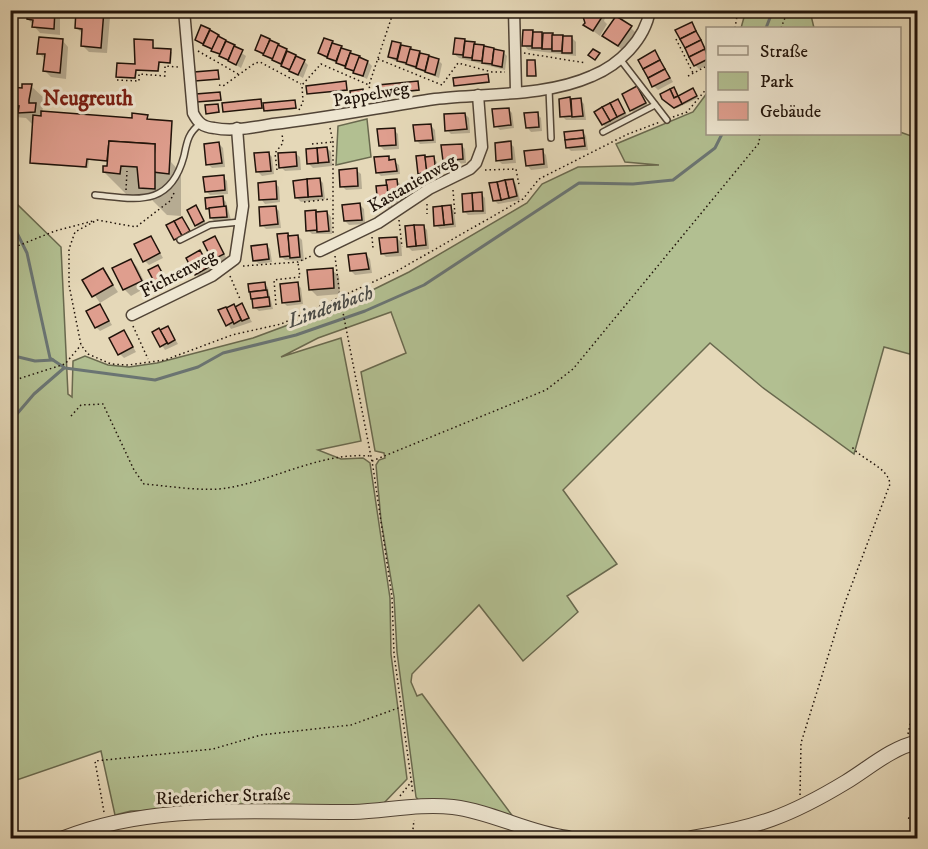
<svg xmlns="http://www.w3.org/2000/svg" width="928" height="849" viewBox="0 0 928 849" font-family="'IM FELL DW Pica',serif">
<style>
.green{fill:#b2bf91;stroke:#69694e;stroke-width:1.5}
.shadow{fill:#0003}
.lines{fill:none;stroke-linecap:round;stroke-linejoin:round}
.stream{stroke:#6a7574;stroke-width:3}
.building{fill:#df9e8e;stroke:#20130a;stroke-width:1.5}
.service-casing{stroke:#514436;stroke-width:8}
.minor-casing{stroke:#514436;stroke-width:13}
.tertiary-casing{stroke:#514436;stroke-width:16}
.path{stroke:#20130a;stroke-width:1.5;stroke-dasharray:1.5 3;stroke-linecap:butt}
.service{stroke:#eee6d1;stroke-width:5}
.minor{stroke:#eee6d1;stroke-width:10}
.tertiary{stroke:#eee6d1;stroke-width:14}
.labels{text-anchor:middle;stroke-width:6;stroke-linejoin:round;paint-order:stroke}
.street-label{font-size:18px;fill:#20130a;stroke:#eee6d1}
.water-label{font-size:20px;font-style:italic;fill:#4b4c48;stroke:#eee6d1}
.quarter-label{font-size:21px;font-weight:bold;fill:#7a1f14;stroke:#eee6d1}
</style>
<rect width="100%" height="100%" fill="#e5d8b8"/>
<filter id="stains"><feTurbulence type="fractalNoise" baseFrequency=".00333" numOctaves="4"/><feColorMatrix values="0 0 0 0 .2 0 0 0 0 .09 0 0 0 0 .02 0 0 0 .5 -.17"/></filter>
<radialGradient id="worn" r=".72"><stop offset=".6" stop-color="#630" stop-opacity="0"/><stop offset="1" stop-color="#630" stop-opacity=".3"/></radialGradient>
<g class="green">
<polygon points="746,10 810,11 814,28 741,28"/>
<polygon points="707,93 708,134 900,132 917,138 917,356 884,347 854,454 762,387 710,343 563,490 617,564 567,596 578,612 523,661 479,605 412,674 411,682 417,696 422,694 514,818 419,801 416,797 397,652 394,597 381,520 376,465 379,460 385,458 384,453 375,451 361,372 406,353 391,312 318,338 281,357 341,338 361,441 318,450 341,459 363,458 370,463 390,598 391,654 407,779 382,805 131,811 115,815 101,751 11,782 10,177 17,204 61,247 68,394 72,397 73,361 85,356 108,365 129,367 157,363 253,338 342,305 409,272 527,203 542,184 578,167 659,165 625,162 616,144 693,112"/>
<polygon points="367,119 371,157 336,165 338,126"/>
</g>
<g class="shadow">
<polygon points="29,10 60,10 60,35 40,33 28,19"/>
<polygon points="583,10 607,11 604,21 607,24 600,36 585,25"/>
<polygon points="104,11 110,17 107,53 89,52 82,45 83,34 76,27"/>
<polygon points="691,23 708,52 708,65 699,69 695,65"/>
<polygon points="202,27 246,56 241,68 196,40"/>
<polygon points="631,28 637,34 625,52 604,36"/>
<polygon points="524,32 572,38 576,42 576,56 528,50 524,45"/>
<polygon points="262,37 304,61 308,65 303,78 261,54 256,49"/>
<polygon points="62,40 68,47 66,79 51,77 45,71 46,60 39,53"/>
<polygon points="324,40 368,62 372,66 367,79 324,57 320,53"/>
<polygon points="456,40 503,52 507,56 505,70 459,58 454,54"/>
<polygon points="153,42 154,49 172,52 171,64 160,63 159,72 137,71 136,79 119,78 117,76 137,66"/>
<polygon points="393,43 438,60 442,64 439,78 393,60 389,56"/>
<polygon points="655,52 673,82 658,90 654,86"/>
<polygon points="218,72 220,80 197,80"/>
<polygon points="488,75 490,83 455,85"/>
<polygon points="10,79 14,83 13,89 23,89 31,86 45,99 42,112 133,120 147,116 148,120 171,122 171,162 181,173 181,216 167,215 147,195 147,200 131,199 104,172 109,162 89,160 88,168 33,164 34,126 26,118 15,117 10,113"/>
<polygon points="346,83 348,91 308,93"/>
<polygon points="417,83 420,91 381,93"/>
<polygon points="637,88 649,107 635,114 631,110"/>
<polygon points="363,91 365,99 353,99"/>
<polygon points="675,91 679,97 694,91 698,98 677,108 674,105 671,106 662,95"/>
<polygon points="219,93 222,101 199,102"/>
<polygon points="560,100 580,100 584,104 586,120 566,120 562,116"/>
<polygon points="260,101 262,105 295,101 297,109 267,112 265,109 224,111"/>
<polygon points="618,101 628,117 607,129 603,124"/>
<polygon points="218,105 220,113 207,113"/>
<polygon points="508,109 512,113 514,128 500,130 496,126"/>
<polygon points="465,114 469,118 470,133 451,134 447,130"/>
<polygon points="537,114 541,118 542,131 531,132 527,127"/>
<polygon points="431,126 435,130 436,143 420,144 416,140"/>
<polygon points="394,130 398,134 399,149 384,150 380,146"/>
<polygon points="582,131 586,136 588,150 571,151 567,147"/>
<polygon points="510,143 514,147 516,163 502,164 498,160"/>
<polygon points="219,144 223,148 225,167 212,168 208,164"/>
<polygon points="461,145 465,149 466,163 448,165 444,160"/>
<polygon points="327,148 331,152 332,166 313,168 309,164"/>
<polygon points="542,151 546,155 548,168 531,170 527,165"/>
<polygon points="268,153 272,157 274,174 262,176 258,172"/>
<polygon points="295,153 300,157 301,170 285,171 281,167"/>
<polygon points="388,157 399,165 400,174 381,176 377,172"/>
<polygon points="433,158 437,162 439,176 423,177 419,173 426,159"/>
<polygon points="356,170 361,174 362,189 346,190 342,186"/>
<polygon points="223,177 227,181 228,194 210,195 206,191"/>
<polygon points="319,179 323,183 325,199 301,202 297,198"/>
<polygon points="512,180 516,184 520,200 498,204 494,200"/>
<polygon points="397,181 401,185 403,202 392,203 392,208 383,208 379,204 389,187"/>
<polygon points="275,183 279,187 280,202 265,204 261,199"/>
<polygon points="481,194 485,198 486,214 468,215 464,211"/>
<polygon points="222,198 226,202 231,220 215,222 211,218"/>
<polygon points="360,205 364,209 365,224 349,225 345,221"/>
<polygon points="195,207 207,225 200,229 196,225"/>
<polygon points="275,207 279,211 281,228 266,229 262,225"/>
<polygon points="450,207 454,211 456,227 440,229 436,225"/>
<polygon points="327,212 331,217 332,234 312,234 308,230"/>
<polygon points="423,226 427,230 429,249 412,251 408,247"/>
<polygon points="287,235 298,236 302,240 304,261 285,260 281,256"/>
<polygon points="151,237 163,258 149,265 145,261"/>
<polygon points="215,238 227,259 217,263 213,259"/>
<polygon points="397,238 401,242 402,256 386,257 382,253"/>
<polygon points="266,245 270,249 272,262 259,264 255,260"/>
<polygon points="200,252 212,271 200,278 196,274"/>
<polygon points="366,255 370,259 372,273 355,275 351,271"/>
<polygon points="131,260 137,267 147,287 131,296 124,289"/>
<polygon points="158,267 170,287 163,290 150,271"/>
<polygon points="103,270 118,292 100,303 85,281"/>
<polygon points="332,270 339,276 340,294 317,296 310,289"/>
<polygon points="264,283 268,288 273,309 259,311 254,307 250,285"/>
<polygon points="297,284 301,288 303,304 287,306 283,302"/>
<polygon points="241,305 252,322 231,329 220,311"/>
<polygon points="100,306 112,325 100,331 96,327"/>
<polygon points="168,328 178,344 165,350 154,333"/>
<polygon points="124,332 136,352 124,358 120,354"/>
</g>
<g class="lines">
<g class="stream">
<polyline points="766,28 773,10"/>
<polyline points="10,219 27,253 50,358 65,368 155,380 198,367 223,353 296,335 365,311 424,285 579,183 633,184 673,180 715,148 722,134"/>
<polyline points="10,355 35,361 53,360"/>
<polyline points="10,422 34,394 64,368"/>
</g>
</g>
<g class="building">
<polygon points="27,10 55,10 54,29 32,27 33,20 27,19"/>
<polygon points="76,10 104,10 101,48 81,46 82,29 75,28"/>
<polygon points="581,10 597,10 597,14 602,17 593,31 583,25 585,23"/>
<polygon points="616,16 632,26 618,46 602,36"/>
<polygon points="692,22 696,31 680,39 675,30"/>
<polygon points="201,25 210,29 203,44 195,40"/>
<polygon points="210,30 219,35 212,49 203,45"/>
<polygon points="523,30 533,30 532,46 522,46"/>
<polygon points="696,31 701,40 685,48 680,39"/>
<polygon points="533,32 542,32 542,48 532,48"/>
<polygon points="543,33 553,33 552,49 542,49"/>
<polygon points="261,35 270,39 264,54 255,50"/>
<polygon points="552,35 563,35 562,51 552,51"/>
<polygon points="218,36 226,40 220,54 211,51"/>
<polygon points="563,36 572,36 572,53 562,53"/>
<polygon points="39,37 63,39 60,73 43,71 45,54 37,54"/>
<polygon points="324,38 333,41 327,57 318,53"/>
<polygon points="455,38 465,39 463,55 453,54"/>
<polygon points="134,39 153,40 153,48 171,49 170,63 159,62 158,71 136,70 135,78 116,77 117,63 135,64"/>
<polygon points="270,40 279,44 273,59 263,55"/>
<polygon points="701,40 705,49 689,57 685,48"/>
<polygon points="226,41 235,45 228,60 219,56"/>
<polygon points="392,41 401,43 397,59 388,57"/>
<polygon points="465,41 475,42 472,58 463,57"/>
<polygon points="332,43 342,46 336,61 327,58"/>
<polygon points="474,44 484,45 482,61 472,60"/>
<polygon points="278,45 287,49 281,64 272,60"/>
<polygon points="401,45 411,47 407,63 397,61"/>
<polygon points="234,46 243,50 236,65 228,61"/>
<polygon points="484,46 494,48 492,64 482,63"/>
<polygon points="341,48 351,51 345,66 336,63"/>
<polygon points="410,49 420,51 416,67 406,64"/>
<polygon points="494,49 504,51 502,67 492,65"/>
<polygon points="593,49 600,53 595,60 588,55"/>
<polygon points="705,49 708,59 694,66 689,57"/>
<polygon points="655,50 660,60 643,69 638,60"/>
<polygon points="287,51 296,55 290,70 281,66"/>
<polygon points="350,53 360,56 354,71 345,68"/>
<polygon points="420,53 429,55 425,71 416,68"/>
<polygon points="296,56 305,60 298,75 289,71"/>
<polygon points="429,56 439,59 435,75 425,72"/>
<polygon points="359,57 368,61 363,76 353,73"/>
<polygon points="527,60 535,60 536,76 527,76"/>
<polygon points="660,60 665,69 648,78 643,69"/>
<polygon points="665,69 670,78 652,87 648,78"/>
<polygon points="218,70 219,79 195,81 194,72"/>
<polygon points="488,74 489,82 454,86 453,78"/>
<polygon points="346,81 347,90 307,94 306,86"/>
<polygon points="418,81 419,90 379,94 378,85"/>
<polygon points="22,84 32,84 29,100 29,103 36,103 35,112 18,113 19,106 10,105 10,87 22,88"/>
<polygon points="637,86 646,103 630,111 622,94"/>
<polygon points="674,87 678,96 674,98 670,89"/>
<polygon points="693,88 697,96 682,104 678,96"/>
<polygon points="363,89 364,98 351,99 350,91"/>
<polygon points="670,89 674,98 678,96 682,104 674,108 662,99 660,94"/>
<polygon points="220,92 221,100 197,102 196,94"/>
<polygon points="570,97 572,116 560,117 559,99"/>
<polygon points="581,98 583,116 572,117 571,99"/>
<polygon points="261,99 262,108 223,112 222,103"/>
<polygon points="618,99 625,113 617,117 610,103"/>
<polygon points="295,100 296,108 264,111 263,103"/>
<polygon points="610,103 617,117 610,121 602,107"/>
<polygon points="218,104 219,112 206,114 205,105"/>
<polygon points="602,107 610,121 602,125 594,112"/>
<polygon points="509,108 511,125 494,127 492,109"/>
<polygon points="41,111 132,118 132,113 148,115 147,119 172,121 169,174 153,172 155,144 109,141 107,161 87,159 86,167 30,163 33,115 41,116"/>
<polygon points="538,112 539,127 526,128 524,113"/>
<polygon points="465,113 467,129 445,131 444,114"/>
<polygon points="431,124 433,140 415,141 413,125"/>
<polygon points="395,128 396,145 379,146 377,129"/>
<polygon points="583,130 584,138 565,140 564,132"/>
<polygon points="584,138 585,146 566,148 565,140"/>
<polygon points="109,141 155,144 155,189 139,188 137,167 121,166 120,174 103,172 103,166 107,166"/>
<polygon points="511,141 512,159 496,161 495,143"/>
<polygon points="219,142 222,163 206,165 204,144"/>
<polygon points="462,144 463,159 443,161 441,145"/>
<polygon points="327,147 329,162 318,163 317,148"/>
<polygon points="317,148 318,163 307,164 306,149"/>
<polygon points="543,149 544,164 526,166 524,151"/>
<polygon points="269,152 271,171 256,172 254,153"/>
<polygon points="296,152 297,166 279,168 278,153"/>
<polygon points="425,155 427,172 418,174 416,156"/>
<polygon points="389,156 389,160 395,159 397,171 376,173 374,157"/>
<polygon points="434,156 436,173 427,174 425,157"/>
<polygon points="357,168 358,186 340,187 339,170"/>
<polygon points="224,175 225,190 205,192 203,177"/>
<polygon points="320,178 322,196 308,197 307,179"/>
<polygon points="307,179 308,197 295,198 293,181"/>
<polygon points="397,179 399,198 388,199 386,180"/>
<polygon points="513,179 517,196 509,198 505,180"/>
<polygon points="505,180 509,198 501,200 497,182"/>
<polygon points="276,181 277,199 259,200 258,183"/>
<polygon points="497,182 501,200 493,201 489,183"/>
<polygon points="387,185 389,204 378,205 376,186"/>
<polygon points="482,192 483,211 473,211 472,193"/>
<polygon points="472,193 473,211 463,212 462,194"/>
<polygon points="223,196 224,207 206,209 205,198"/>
<polygon points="360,203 362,220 344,221 342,205"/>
<polygon points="196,205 204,221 195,226 187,210"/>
<polygon points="451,205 453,224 444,225 442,206"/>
<polygon points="226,206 227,217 210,218 209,208"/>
<polygon points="276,206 278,224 260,226 259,207"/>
<polygon points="442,206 444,225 434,226 433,207"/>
<polygon points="316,210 317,230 306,231 305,211"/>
<polygon points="327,211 329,231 317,232 316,212"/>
<polygon points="182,217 190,231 182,236 174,221"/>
<polygon points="174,221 182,236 174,240 166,225"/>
<polygon points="414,225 424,225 426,245 416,246"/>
<polygon points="414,225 416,246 407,247 405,226"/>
<polygon points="288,233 290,256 280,257 277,234"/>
<polygon points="298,235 300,257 290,258 288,236"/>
<polygon points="151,236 160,253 143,262 134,244"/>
<polygon points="215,236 224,254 212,260 203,242"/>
<polygon points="397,237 398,252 381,254 379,238"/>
<polygon points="267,244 269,259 253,261 251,246"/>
<polygon points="200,250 209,267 195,275 186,258"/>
<polygon points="366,253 369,269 350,271 348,255"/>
<polygon points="131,259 142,281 123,290 112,268"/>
<polygon points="158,265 167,282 157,287 148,270"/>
<polygon points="103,268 113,285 92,297 82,280"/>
<polygon points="333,268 334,288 309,290 307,270"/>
<polygon points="265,282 266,290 249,292 248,284"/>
<polygon points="298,282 300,301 282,303 280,284"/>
<polygon points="267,290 268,297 251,299 250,292"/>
<polygon points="269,297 270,306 253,308 252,299"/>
<polygon points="242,303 249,318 242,321 235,307"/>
<polygon points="100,304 109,321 95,328 86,311"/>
<polygon points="234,304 241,320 234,324 226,308"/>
<polygon points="226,307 233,322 226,326 218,310"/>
<polygon points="168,326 175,340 168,344 160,330"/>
<polygon points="159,328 167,343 160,347 152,332"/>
<polygon points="124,330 133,347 118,355 109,338"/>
</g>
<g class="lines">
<g class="service-casing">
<g id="service">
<polyline points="620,59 667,120"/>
<polyline points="549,89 551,138"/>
<polyline points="603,132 655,105"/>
<path d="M95,195C137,199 170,208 184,156C187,142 188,133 200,124"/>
<polyline points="180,240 210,225 240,222"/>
</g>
</g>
<g class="minor-casing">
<g id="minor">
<path d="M184,10L193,113C198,123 203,127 214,128C233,132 254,127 273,124C327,118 381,107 435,99C485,93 545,97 592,76C619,65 645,40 650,10"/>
<polyline points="514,10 516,91"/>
<polyline points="320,251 378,223 429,189 470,169 476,163 482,147 478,95"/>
<polyline points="132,315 212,276 235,259 243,206 237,128"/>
</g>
</g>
<g class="tertiary-casing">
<g id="tertiary">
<path d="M64,838C155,802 257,813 353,812C386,811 420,803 453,807C493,812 528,833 568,838"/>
<path d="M692,838C756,828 790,816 846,782C869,768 891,748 918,742"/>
</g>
</g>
<g class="path">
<polyline points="138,10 174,13"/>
<polyline points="735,28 738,10"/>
<polyline points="781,28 788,10"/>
<polyline points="676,39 693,73"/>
<polyline points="198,51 238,74"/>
<polyline points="524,53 586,63"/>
<polyline points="378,59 442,85 458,63 492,72 505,72"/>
<polyline points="688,76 705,67"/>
<polyline points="117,80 139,81 139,74 165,76 165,66 178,67"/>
<polyline points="219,85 223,86 255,63 260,62 301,84"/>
<polyline points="371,97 369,85 391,19 391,12"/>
<polyline points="299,110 303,102 302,85 321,64 369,85"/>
<polyline points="10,116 13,107"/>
<polyline points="673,117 687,112 708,87"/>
<polyline points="330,128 333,142 333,233"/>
<polyline points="312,144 332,142"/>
<polyline points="277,170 275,153 283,143 282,133"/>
<polyline points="485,170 516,169 519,185"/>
<polyline points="126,190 127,171"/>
<polyline points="453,190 455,215"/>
<polyline points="174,193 170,201 136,227 97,220 75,232 69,249 69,285 81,345 88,354 111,364 128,365 165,360 232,335 281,324 397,271 523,199 539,179 628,134 660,122"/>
<polyline points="304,202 331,199"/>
<polyline points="427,204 427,214"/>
<polyline points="399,220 402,247"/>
<polyline points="372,237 373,248"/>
<polyline points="10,249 55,231 93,221"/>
<polyline points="335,256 340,297 373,467 392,597 394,654 413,794"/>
<polyline points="243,266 298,262 311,256"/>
<polyline points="230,276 240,299"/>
<polyline points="276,305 274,280 300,277 298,263"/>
<polyline points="133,326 148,359"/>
<polyline points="10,380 18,379"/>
<polyline points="10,398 18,379 65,364 81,345"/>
<path d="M71,416L81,405L103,404L134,470L144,484C169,486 204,492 227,488C275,480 321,452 370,456"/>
<polyline points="372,461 546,390 573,369 759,143 760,134"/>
<polyline points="908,734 918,690"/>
<path d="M800,795L801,743L844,605L890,484C888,467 862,460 852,447"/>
<polyline points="400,796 412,781"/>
<polyline points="104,812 95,761 213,749 261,735 351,725 401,707"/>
<polyline points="908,818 918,820"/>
<polyline points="41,838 51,835"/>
<polyline points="412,838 414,820"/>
</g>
<use href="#service" class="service"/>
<use href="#minor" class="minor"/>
<use href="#tertiary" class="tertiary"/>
</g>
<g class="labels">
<g class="street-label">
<text transform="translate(371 94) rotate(-10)" y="6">Pappelweg</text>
<text transform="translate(412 183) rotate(-30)" y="6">Kastanienweg</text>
<text transform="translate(178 273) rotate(-28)" y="6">Fichtenweg</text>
<text transform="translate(223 796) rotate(-2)" y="6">Riedericher Straße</text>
</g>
<g class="water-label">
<text transform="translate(330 306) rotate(-20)" y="7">Lindenbach</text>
</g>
<g class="quarter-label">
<text x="88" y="105">Neugreuth</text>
</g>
</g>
<rect width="928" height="849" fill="none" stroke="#e5d8b8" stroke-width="36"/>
<rect x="12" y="12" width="904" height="825" fill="none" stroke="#20130a" stroke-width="3"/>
<rect x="18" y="18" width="892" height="813" fill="none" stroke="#20130a" stroke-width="1.5"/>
<rect x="706" y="27" width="195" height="108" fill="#eee6d1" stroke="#9c9281" stroke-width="1.5"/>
<rect x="718" y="46" width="30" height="9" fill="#eee6d1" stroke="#9c9281" stroke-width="1.5"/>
<text x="760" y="57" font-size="18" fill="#20130a">Straße</text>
<rect x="718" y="72" width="30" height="18" fill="#b2bf91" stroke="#9c9281" stroke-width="1.5"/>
<text x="760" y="87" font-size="18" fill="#20130a">Park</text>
<rect x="718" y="102" width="30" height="18" fill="#df9e8e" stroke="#9c9281" stroke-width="1.5"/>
<text x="760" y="117" font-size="18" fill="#20130a">Gebäude</text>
<rect width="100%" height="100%" filter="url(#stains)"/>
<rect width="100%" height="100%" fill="url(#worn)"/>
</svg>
